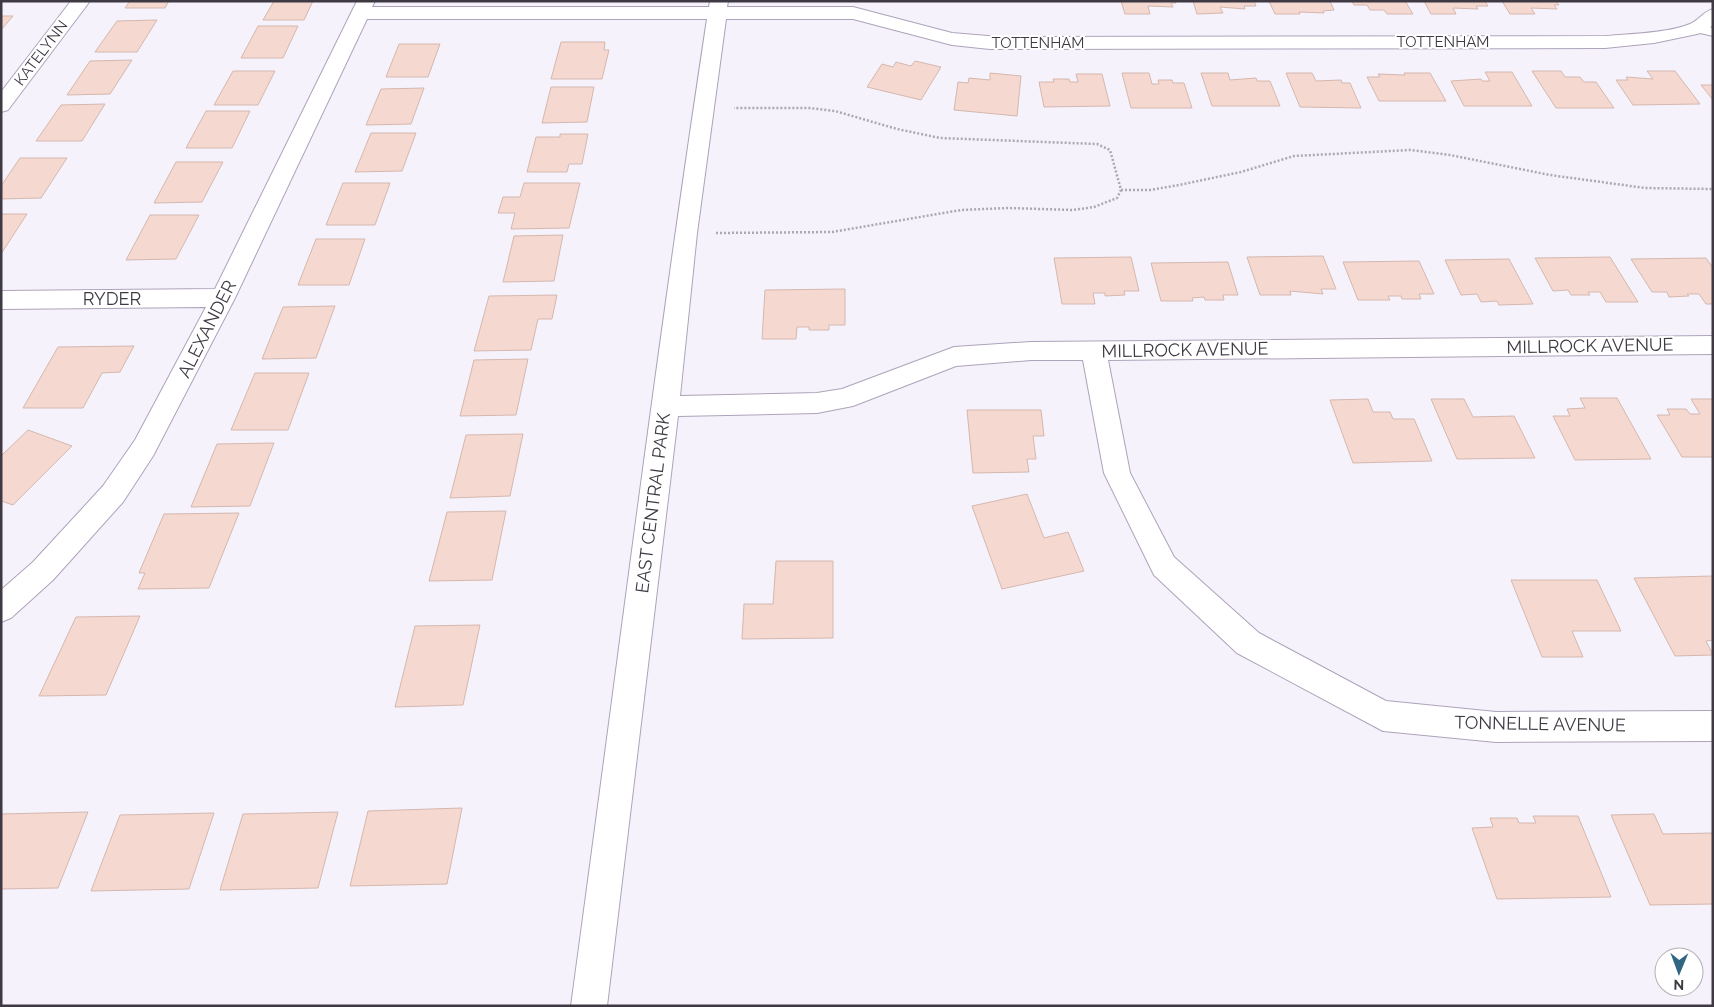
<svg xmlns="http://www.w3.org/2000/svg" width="1714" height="1007" viewBox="0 0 1714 1007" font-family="Raleway,sans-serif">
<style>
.building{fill:#f5d8cf;stroke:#d4b8af}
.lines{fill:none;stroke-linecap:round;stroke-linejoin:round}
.service-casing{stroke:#ada3ba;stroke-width:2}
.minor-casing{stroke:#ada3ba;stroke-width:2}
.path{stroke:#aca8b2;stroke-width:2.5;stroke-dasharray:2 2;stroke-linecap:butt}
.service{fill:#fff;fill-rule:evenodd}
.minor{fill:#fff;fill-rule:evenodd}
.labels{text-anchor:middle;stroke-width:4;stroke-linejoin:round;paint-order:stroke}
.far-street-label{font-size:15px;fill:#3e3943;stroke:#fff}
.street-label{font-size:18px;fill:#3e3943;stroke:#fff}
</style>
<rect width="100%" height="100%" fill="#f6f2fc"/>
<g class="building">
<polygon points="130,1 169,1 165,8 125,8"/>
<polygon points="274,1 313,1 304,20 263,20"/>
<polygon points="1121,1 1176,1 1176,3 1171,3 1173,7 1148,6 1150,14 1125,14"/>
<polygon points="1193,1 1254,1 1256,6 1244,6 1245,9 1220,7 1223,13 1197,14"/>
<polygon points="1269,1 1330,1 1334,10 1323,11 1324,13 1299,12 1300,14 1275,14"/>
<polygon points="1352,1 1405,1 1413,14 1387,14 1384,10 1370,10 1367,5 1354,5"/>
<polygon points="1424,1 1485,1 1488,6 1476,6 1478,9 1453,8 1456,14 1431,14"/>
<polygon points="1502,1 1556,1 1559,5 1554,5 1557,9 1531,8 1535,14 1510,14"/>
<polygon points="1,16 13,16 1,30"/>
<polygon points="157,20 137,52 95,52 117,21"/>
<polygon points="258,26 298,26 283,58 241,58"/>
<polygon points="561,42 605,42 604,50 609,50 602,79 551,79"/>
<polygon points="399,44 440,44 428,77 386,77"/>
<polygon points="132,60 110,94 67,95 90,61"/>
<polygon points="915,61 941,67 921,100 867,87 882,64 893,67 896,62 911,66"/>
<polygon points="233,71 275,71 258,105 214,105"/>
<polygon points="1532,71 1561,71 1565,77 1580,77 1584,82 1596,82 1614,108 1556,108"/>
<polygon points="1647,71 1675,71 1700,104 1633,105 1616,80 1628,80 1626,77 1653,79"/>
<polygon points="1485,72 1512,72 1532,106 1464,106 1451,81 1481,79 1482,81 1490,81"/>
<polygon points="990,73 1021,76 1017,116 954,110 958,82 968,83 969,78 990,80"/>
<polygon points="1122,73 1149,73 1152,84 1159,84 1158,80 1172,80 1173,83 1184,83 1192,108 1131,108"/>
<polygon points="1201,73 1228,73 1230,80 1256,78 1257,81 1270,81 1280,106 1212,106"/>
<polygon points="1286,73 1312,73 1316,81 1341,80 1342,83 1350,83 1361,108 1300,107"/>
<polygon points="1404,73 1430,73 1446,101 1379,101 1367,77 1380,77 1378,74 1405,75"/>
<polygon points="1076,74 1102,74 1110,106 1044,107 1039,82 1054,82 1053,79 1069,79 1070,82 1078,82"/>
<polygon points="1701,85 1713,85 1713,100"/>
<polygon points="551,87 594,87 587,122 542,123"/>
<polygon points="424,88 411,124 366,125 381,89"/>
<polygon points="105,104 82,141 36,141 61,105"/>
<polygon points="206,111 250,111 232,148 186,148"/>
<polygon points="371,133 416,133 402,171 355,172"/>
<polygon points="560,134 588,134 582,164 569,164 567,172 527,172 536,137 560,137"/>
<polygon points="20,158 67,158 41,198 1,199 1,186"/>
<polygon points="176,162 223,162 202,202 154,203"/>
<polygon points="343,183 390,183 375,225 326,225"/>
<polygon points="524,183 580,183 569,228 511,229 515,213 498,213 503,197 520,197"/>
<polygon points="1,214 27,214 1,254"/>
<polygon points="150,215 199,215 176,259 126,260"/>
<polygon points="563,235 554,281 503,282 514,236"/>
<polygon points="316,239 365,239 349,285 298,285"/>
<polygon points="1323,256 1336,289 1321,289 1323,294 1290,291 1291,295 1260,295 1247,257"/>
<polygon points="1131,257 1139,291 1124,291 1125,295 1105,296 1105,293 1093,293 1095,304 1062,304 1054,258"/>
<polygon points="1610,257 1638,302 1606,302 1600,292 1588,292 1590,295 1571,295 1568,290 1553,291 1535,258"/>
<polygon points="1706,258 1713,268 1713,304 1706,304 1699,294 1687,294 1689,296 1669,297 1667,292 1652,292 1631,259"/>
<polygon points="1509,259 1533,304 1499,305 1497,301 1481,302 1477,294 1461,295 1445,260"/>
<polygon points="1419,261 1434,294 1419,294 1421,299 1402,299 1401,296 1388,296 1390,300 1358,300 1343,262"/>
<polygon points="1228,262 1238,295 1223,295 1224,300 1205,300 1204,297 1192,298 1193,301 1161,301 1151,263"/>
<polygon points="845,289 845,325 829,325 829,330 809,330 809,327 797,327 796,339 762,339 765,290"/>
<polygon points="557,295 552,319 538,319 531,350 474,351 489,296"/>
<polygon points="335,306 316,358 262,359 283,307"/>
<polygon points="134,346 120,372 102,373 83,408 23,408 58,347"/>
<polygon points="528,359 516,415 460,416 474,360"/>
<polygon points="255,373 309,373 288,430 231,430"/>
<polygon points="1580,398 1617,398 1651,459 1575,460 1553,416 1570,416 1567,409 1585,408"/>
<polygon points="1368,399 1373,412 1390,412 1393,419 1414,419 1432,461 1353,463 1330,400"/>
<polygon points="1431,399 1464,399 1473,417 1514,416 1535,458 1457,459"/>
<polygon points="1691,399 1713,399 1713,457 1682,457 1657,415 1670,415 1667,409 1686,409 1690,414 1700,414"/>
<polygon points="967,410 1041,410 1044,436 1033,436 1036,459 1027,459 1029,472 973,473"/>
<polygon points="28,430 72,446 13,505 1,501 1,456"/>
<polygon points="523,434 510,496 450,498 466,435"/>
<polygon points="274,443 250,506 191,507 217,444"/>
<polygon points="1027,494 1044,538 1068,532 1084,571 1002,589 972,506"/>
<polygon points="506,511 492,580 429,581 447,512"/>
<polygon points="239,513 209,588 138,589 145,573 139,573 164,514"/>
<polygon points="776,561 833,561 833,638 742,639 744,604 773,604"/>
<polygon points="1713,576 1713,640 1706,641 1713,655 1675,656 1634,578"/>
<polygon points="1511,580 1597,580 1621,631 1572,631 1583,657 1542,657"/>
<polygon points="140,616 106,695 39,696 76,617"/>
<polygon points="480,625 463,705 395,707 415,626"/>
<polygon points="462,808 447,884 350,886 368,811"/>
<polygon points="88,812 58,888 1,889 1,814"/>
<polygon points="338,812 318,888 220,890 243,814"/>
<polygon points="214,813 189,889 91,891 120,815"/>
<polygon points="1654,814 1663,834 1713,833 1713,904 1650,905 1611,815"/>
<polygon points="1533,816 1578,816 1611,897 1497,899 1472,828 1493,827 1490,818 1517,818 1519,823 1536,823"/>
</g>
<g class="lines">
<g class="service-casing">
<polygon id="service" points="1697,24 1713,28 1713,36 1692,31 1690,28"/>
</g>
<g class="minor-casing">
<g id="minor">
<polygon points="71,1 90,1 8,110 1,112 1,92"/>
<path d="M357,1H375L372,7H709L710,1H728L727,7H853L952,33L1000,37L1605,36C1628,34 1669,33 1690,24C1699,20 1703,12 1713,9V25L1704,32L1697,34L1654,43L1605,48L990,49L952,45L853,19H726L697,233L680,396L817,393L842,389L954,347L1031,342L1713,336V354L1108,360L1130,473L1174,557L1259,633L1386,701L1496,712L1713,711V741L1496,742L1383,731L1237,653L1154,575L1104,473L1083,360H1031L956,366L853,406L817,413L678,416L607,1006H571C616,677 657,347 707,19H367L235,298L153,456L123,502L53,580L11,618L1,622V590L33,562L103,486L135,440L206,307L1,309V291L215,289Z"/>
</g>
</g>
<g class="path">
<polyline points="1121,190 1150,190 1179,185 1241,172 1294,156 1410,150 1450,155 1550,175 1645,188 1713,189"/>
<polyline points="716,233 832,232 961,210 1008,208 1073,210 1094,207 1117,198 1121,190 1110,150 1097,144 940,138 897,129 835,111 809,108 734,108"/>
</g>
<use href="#service" class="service"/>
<use href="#minor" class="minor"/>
</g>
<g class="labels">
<g class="far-street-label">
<text x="1443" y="47">TOTTENHAM</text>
<text x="1038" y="48">TOTTENHAM</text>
<text transform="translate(41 53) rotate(-53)" y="5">KATELYNN</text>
</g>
<g class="street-label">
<text x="112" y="305">RYDER</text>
<text transform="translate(207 329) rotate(-63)" y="6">ALEXANDER</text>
<text transform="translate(1590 346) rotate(-1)" y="6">MILLROCK AVENUE</text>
<text transform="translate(1185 350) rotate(-1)" y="6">MILLROCK AVENUE</text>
<text transform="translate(653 503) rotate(-83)" y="6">EAST CENTRAL PARK</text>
<text transform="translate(1540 724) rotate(1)" y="6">TONNELLE AVENUE</text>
</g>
</g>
<rect width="1714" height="1007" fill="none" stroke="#3e3943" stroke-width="5"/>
<g transform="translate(1679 972) rotate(181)"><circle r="24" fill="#ffffff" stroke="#b2b0b4"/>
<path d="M0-4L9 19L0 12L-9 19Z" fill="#316682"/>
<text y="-8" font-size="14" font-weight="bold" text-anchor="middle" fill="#3e3943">N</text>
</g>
</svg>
